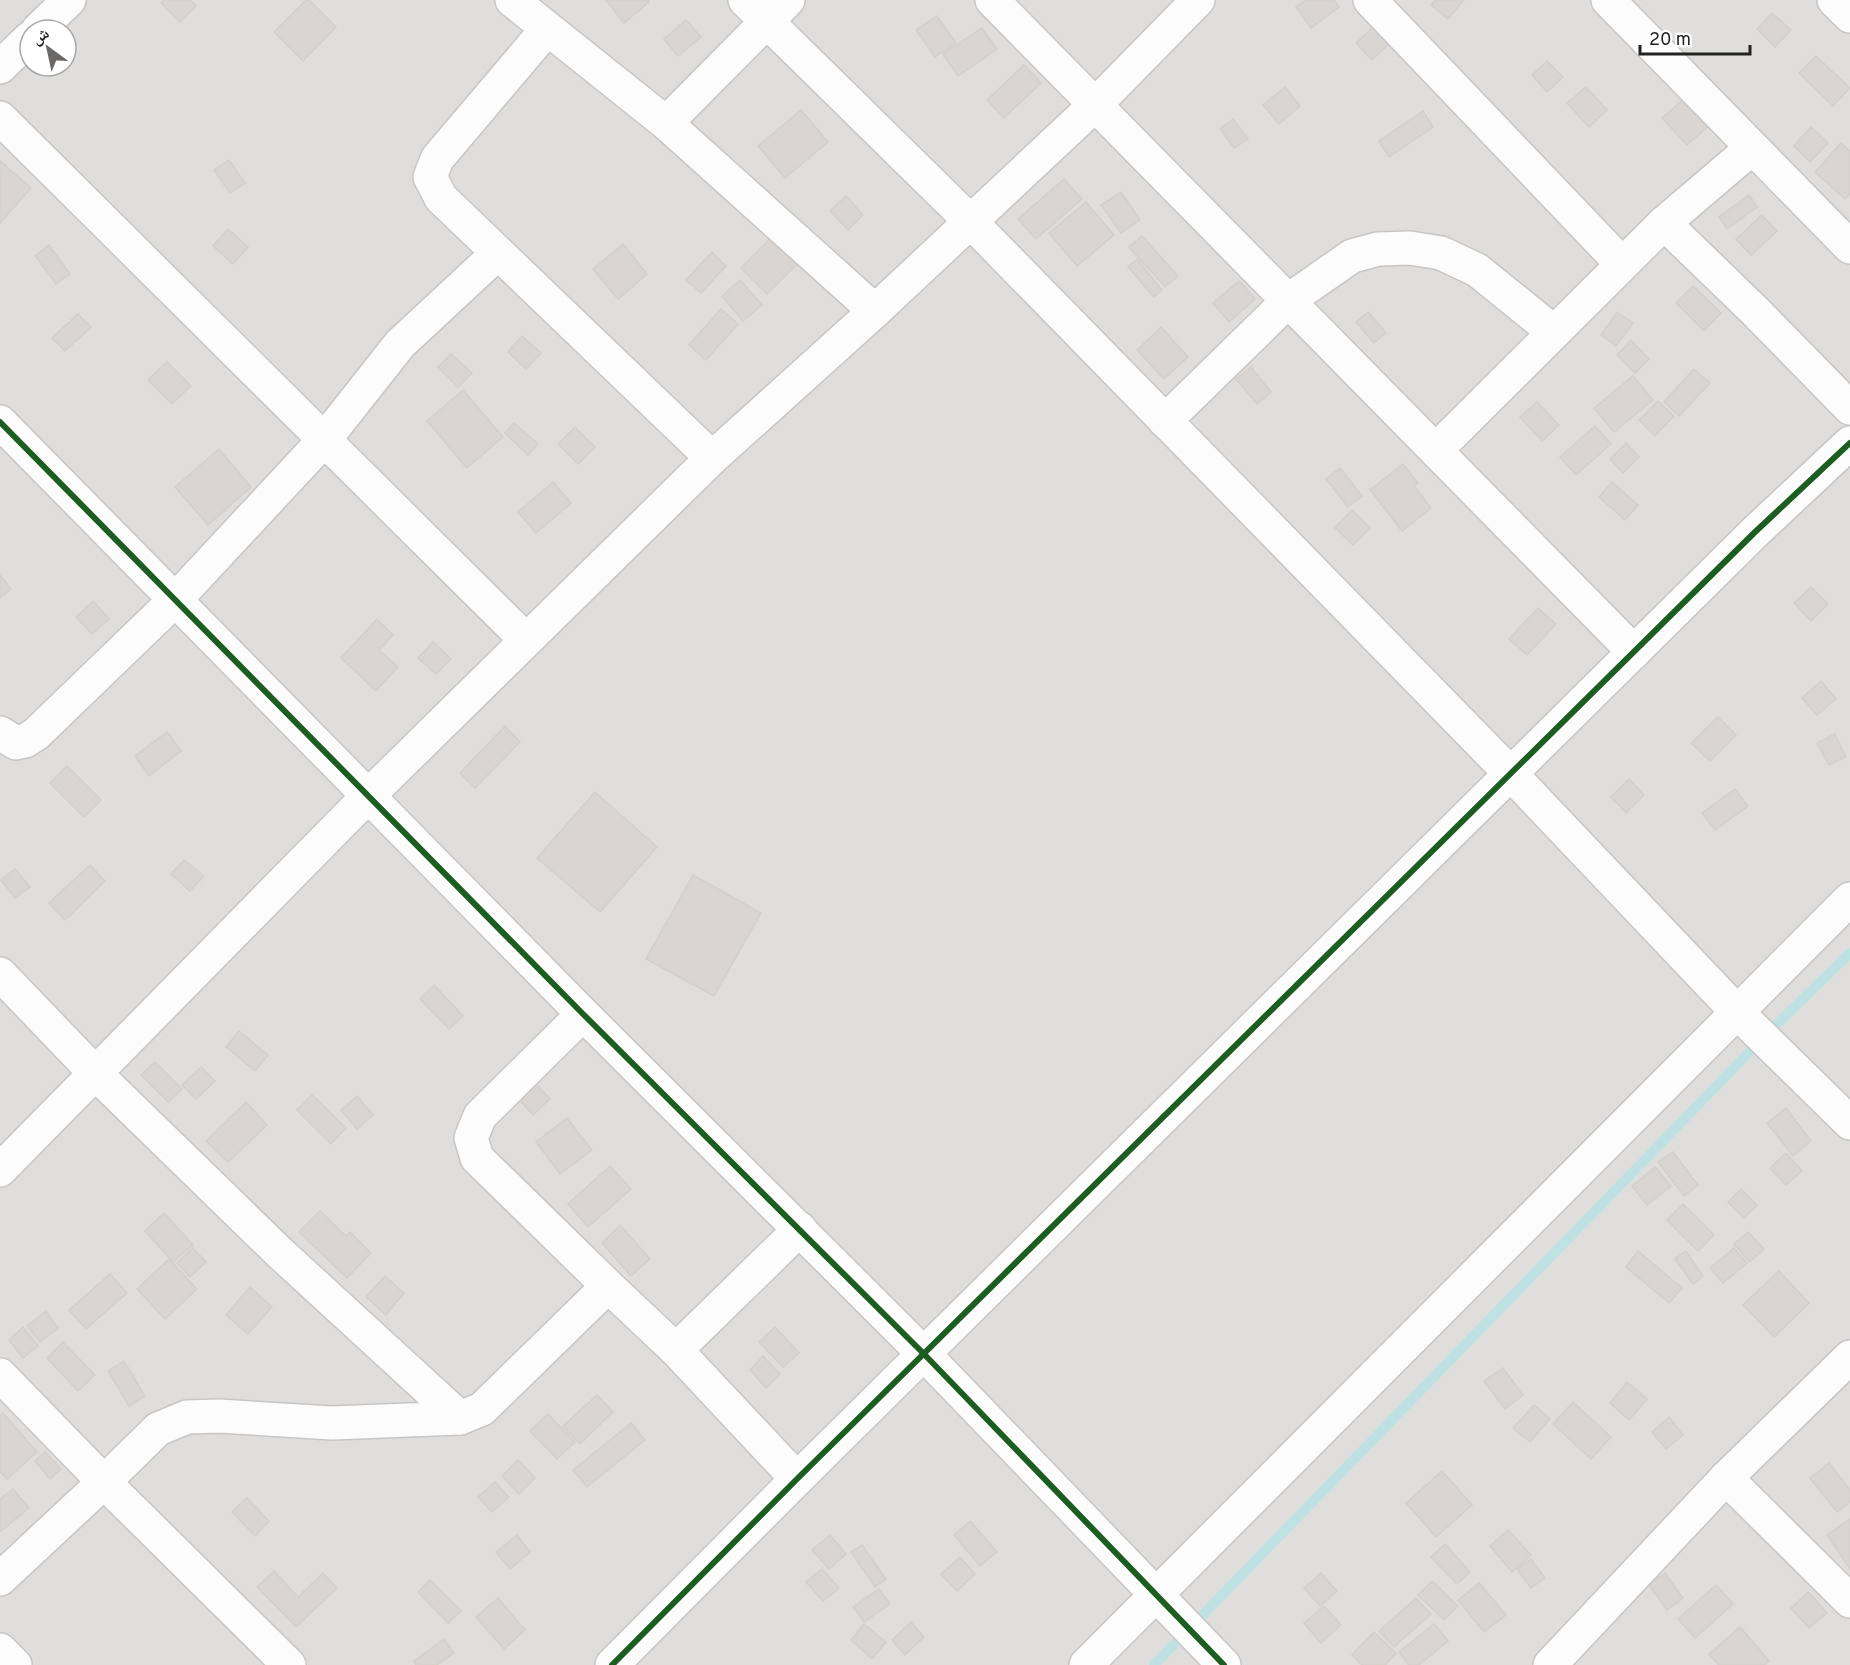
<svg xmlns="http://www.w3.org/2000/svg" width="1850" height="1665" viewBox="0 0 1850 1665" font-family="Overpass,'Noto Naskh Arabic',sans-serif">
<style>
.residential{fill:#dfdedc;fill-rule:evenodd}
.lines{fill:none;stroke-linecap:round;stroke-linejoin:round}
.stream{stroke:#bee2e4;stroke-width:10}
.building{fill:#d8d5d3;stroke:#d3cfcc;stroke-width:1.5}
.street-casing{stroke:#c7c6c5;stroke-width:36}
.street{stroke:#fdfcfc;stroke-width:33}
.cycleway-casing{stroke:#fff;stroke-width:10}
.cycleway{stroke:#1b5e20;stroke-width:6}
</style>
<rect width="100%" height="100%" fill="#f0eeeb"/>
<path class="residential" d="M0,0H1850V1665H0ZM30,30H66V66H30Z"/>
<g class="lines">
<polyline class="stream" points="1154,1665 1763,1038 1850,953"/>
</g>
<g class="building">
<polygon points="164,0 190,0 196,6 180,22 161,3"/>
<polygon points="306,0 309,0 336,27 303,61 274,32"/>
<polygon points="606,0 648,0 649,2 624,23"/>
<polygon points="1306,0 1334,0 1339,7 1311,28 1296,7"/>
<polygon points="1435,0 1464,0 1448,19 1431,5"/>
<polygon points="1772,13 1791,30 1775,47 1757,29"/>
<polygon points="937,16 956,43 935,57 916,30"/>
<polygon points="686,20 701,37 678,56 664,39"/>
<polygon points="1374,26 1390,43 1372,60 1356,43"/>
<polygon points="982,28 997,49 958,76 943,54"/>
<polygon points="1816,56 1850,88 1833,106 1799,73"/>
<polygon points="1547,61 1563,77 1547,92 1532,75"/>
<polygon points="1024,65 1041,83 1004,118 987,100"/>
<polygon points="1285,87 1300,106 1279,124 1263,105"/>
<polygon points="1586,87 1607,110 1589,127 1567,103"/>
<polygon points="1688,95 1712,123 1687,145 1662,118"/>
<polygon points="801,110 828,142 785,178 758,146"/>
<polygon points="1423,111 1433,127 1389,157 1379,141"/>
<polygon points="1233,119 1248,139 1234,148 1220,129"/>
<polygon points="1811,127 1828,143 1810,162 1794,146"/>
<polygon points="1841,143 1850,151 1850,194 1845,199 1815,172"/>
<polygon points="229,160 245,183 230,193 214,170"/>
<polygon points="0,161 31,188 0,223"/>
<polygon points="1064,179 1082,199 1036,239 1018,219"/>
<polygon points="1121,192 1140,220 1121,233 1101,205"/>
<polygon points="1749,195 1757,207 1727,229 1719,217"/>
<polygon points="846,196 863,215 848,230 830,211"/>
<polygon points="1086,202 1114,235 1077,266 1049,233"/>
<polygon points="1762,215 1777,231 1751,255 1736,239"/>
<polygon points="228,229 248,247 233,264 213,246"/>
<polygon points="1142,236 1178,276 1165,287 1129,247"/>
<polygon points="771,238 797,264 767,294 741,268"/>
<polygon points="623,244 647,274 618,299 593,269"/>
<polygon points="49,245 70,274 56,284 35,256"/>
<polygon points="712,252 726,266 701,293 686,280"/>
<polygon points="1137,259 1162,290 1154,297 1128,267"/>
<polygon points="740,280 762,305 743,321 722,296"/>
<polygon points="1239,281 1255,299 1229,322 1213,303"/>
<polygon points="1693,286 1721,313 1704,331 1676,303"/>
<polygon points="721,309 738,324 706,360 689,345"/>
<polygon points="1368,312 1386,333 1374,343 1356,322"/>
<polygon points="1617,312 1633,323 1616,346 1601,335"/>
<polygon points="78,314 91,327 65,351 52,338"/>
<polygon points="1161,327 1188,357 1164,379 1137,350"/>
<polygon points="522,336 541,353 526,369 508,352"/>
<polygon points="1631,340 1649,359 1635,373 1617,355"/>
<polygon points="451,354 472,373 458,387 438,367"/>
<polygon points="167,362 191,386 172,404 148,380"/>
<polygon points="1251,367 1271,392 1257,404 1236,379"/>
<polygon points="1694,369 1710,383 1679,416 1664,402"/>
<polygon points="1633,376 1653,400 1614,432 1594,408"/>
<polygon points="463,390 503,437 467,468 427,421"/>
<polygon points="1658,401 1674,416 1655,436 1639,420"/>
<polygon points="1537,402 1559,425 1542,441 1520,417"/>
<polygon points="514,423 538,444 528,455 505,433"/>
<polygon points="1595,426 1611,444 1576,475 1560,457"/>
<polygon points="575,427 595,447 578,464 558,444"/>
<polygon points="1626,443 1639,457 1623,473 1610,459"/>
<polygon points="219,449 251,487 208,525 175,487"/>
<polygon points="1403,464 1418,483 1414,486 1431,508 1402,531 1370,490"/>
<polygon points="1340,468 1362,496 1348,507 1326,479"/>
<polygon points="553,482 571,503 536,533 518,512"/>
<polygon points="1612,482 1638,505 1625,520 1599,497"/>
<polygon points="1352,510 1370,528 1353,545 1335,528"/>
<polygon points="0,575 11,589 0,598"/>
<polygon points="1811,587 1828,604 1811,621 1794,603"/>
<polygon points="93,601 109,619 92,634 76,617"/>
<polygon points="1538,608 1556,624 1527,655 1509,639"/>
<polygon points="377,619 393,635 379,650 398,667 376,691 341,658"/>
<polygon points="433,642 451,659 436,674 418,658"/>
<polygon points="1821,681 1836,699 1817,715 1802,698"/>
<polygon points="1718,717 1736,735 1710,761 1691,743"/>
<polygon points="505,726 520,742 475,788 460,773"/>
<polygon points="167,732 181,751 149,776 135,756"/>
<polygon points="1835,734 1846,757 1829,765 1817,743"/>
<polygon points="67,766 101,800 84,817 50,783"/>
<polygon points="1629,779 1644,795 1626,813 1611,797"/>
<polygon points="1735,789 1748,806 1715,830 1702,813"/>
<polygon points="595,792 657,847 600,912 537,858"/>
<polygon points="184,860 204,876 190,891 171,874"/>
<polygon points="90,865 105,881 65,920 49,903"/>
<polygon points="15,869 30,887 15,898 1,880"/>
<polygon points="693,875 761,913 714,996 646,959"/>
<polygon points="434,985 463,1016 449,1029 420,999"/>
<polygon points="239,1031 268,1055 255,1071 226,1047"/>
<polygon points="155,1062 182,1089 168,1102 141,1075"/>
<polygon points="201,1067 215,1081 196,1099 182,1085"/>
<polygon points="534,1082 550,1099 533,1115 517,1097"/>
<polygon points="312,1095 346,1128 331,1144 297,1110"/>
<polygon points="357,1096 373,1115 357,1129 341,1110"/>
<polygon points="246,1102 267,1125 228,1162 206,1141"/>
<polygon points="1786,1108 1811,1141 1793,1156 1767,1123"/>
<polygon points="567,1118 592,1150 560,1174 536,1142"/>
<polygon points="1673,1152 1698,1185 1684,1196 1658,1162"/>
<polygon points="1786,1153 1802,1171 1786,1185 1770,1168"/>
<polygon points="610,1166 631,1189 588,1227 568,1204"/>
<polygon points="1655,1167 1671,1186 1647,1205 1632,1186"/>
<polygon points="1741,1189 1757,1205 1744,1218 1728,1202"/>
<polygon points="1683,1204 1714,1235 1698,1251 1667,1220"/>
<polygon points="320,1211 346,1236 350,1232 371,1253 347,1278 299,1232"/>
<polygon points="164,1213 193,1245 173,1262 145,1231"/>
<polygon points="620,1225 650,1259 631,1276 602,1243"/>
<polygon points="1748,1232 1764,1249 1750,1262 1734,1244"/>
<polygon points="193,1248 206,1262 190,1277 177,1263"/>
<polygon points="1734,1248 1747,1263 1723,1283 1710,1268"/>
<polygon points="1638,1251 1682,1288 1669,1303 1626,1267"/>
<polygon points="1686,1251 1703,1276 1693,1284 1675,1259"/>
<polygon points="169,1259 197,1289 165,1319 137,1289"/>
<polygon points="1779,1271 1809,1303 1774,1337 1743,1305"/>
<polygon points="110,1274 127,1293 86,1329 69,1310"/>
<polygon points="385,1276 404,1293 386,1315 366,1297"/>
<polygon points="250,1287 272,1307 248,1334 226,1315"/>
<polygon points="46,1311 58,1328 40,1342 27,1326"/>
<polygon points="23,1327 38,1346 23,1358 9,1340"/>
<polygon points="775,1327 799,1353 783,1367 759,1342"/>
<polygon points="63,1342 95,1375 78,1391 47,1358"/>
<polygon points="763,1356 780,1374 766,1388 750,1370"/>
<polygon points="124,1361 145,1396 129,1406 108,1371"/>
<polygon points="1503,1368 1523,1395 1505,1409 1484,1381"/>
<polygon points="1627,1382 1647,1399 1629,1420 1610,1403"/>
<polygon points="597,1395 613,1412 580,1444 563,1426"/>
<polygon points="1573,1402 1611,1437 1591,1459 1553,1424"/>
<polygon points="1534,1405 1550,1419 1530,1442 1513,1428"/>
<polygon points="3,1413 37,1452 7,1479 0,1471 0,1416"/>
<polygon points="548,1414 575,1442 557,1459 530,1431"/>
<polygon points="1669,1417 1683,1435 1666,1449 1652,1432"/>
<polygon points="631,1423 645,1440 587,1487 573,1470"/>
<polygon points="45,1452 61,1469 50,1479 35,1461"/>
<polygon points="518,1460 535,1478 519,1494 502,1476"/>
<polygon points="1829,1463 1850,1490 1850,1502 1837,1512 1810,1478"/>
<polygon points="1442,1471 1472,1505 1436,1537 1406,1503"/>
<polygon points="495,1482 509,1497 492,1512 478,1497"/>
<polygon points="13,1489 29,1508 0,1532 0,1499"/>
<polygon points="247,1498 269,1521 255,1536 232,1512"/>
<polygon points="1850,1519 1850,1569 1827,1535"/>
<polygon points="970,1521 997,1552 980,1566 954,1535"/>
<polygon points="1508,1530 1531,1555 1512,1572 1490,1546"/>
<polygon points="517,1535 530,1552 510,1569 496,1552"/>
<polygon points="830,1535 846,1554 829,1569 812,1550"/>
<polygon points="1445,1544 1470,1572 1457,1584 1431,1557"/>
<polygon points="862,1545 886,1579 875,1587 851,1552"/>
<polygon points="960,1557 975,1574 957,1591 941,1574"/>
<polygon points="1531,1559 1545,1578 1531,1588 1517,1569"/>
<polygon points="822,1569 839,1588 823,1601 806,1582"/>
<polygon points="274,1571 298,1597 323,1573 337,1588 296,1627 257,1587"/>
<polygon points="1321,1573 1337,1591 1320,1606 1304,1588"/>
<polygon points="1665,1573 1683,1598 1667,1610 1649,1585"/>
<polygon points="430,1580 461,1611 448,1623 418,1592"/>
<polygon points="1432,1581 1458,1606 1444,1620 1418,1595"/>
<polygon points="1479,1583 1506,1615 1484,1632 1458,1600"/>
<polygon points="1716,1585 1733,1604 1695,1638 1678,1619"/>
<polygon points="879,1589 890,1604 864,1622 853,1607"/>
<polygon points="1808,1592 1827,1613 1809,1628 1791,1608"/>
<polygon points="498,1598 525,1630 504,1649 476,1617"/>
<polygon points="1416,1598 1431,1614 1394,1647 1379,1631"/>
<polygon points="1324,1606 1341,1625 1321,1643 1304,1623"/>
<polygon points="911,1622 924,1637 905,1655 892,1640"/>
<polygon points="864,1624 886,1642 872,1659 851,1640"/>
<polygon points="1434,1624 1448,1641 1419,1665 1409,1665 1399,1652"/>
<polygon points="1740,1627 1769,1661 1764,1665 1719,1665 1709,1654"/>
<polygon points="1374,1632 1396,1653 1385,1665 1362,1665 1352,1655"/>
<polygon points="444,1639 454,1653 437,1665 416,1665 414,1661"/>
</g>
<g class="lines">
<g class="street-casing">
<g id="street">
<polyline points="512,0 666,123 875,311"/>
<polyline points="745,0 970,221 1511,774 1738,1013 1850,1123"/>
<polyline points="992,0 1634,652"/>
<polyline points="1370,0 1622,264"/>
<polyline points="1608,0 1850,247"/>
<polyline points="1834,0 1850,16"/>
<polyline points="547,29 437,159 430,177 441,198 712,458"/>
<polyline points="38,30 69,0"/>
<polyline points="0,67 30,38"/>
<polyline points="0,118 526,640"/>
<polyline points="666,123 788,0"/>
<polyline points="1664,223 1756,312 1850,408"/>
<polyline points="1165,421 1289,300 1352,256 1378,249 1410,248 1441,253 1477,270 1554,332"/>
<polyline points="0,422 583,1014 924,1354 1224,1665"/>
<polyline points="1436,450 1664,223 1752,148"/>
<polyline points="0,733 16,743 25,741 36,734 176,599 325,439 400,344 498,253"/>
<polyline points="0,974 96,1074 279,1252 460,1418"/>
<polyline points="583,1014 480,1116 471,1138 477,1158 608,1286 676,1350 797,1479"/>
<polyline points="0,1170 369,795 712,458 875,311 1096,104 1198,0"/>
<polyline points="676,1350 800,1229"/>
<polyline points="0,1375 104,1482 289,1665"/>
<polyline points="1726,1478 1850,1601"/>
<polyline points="0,1579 104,1482 158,1429 187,1417 219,1416 332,1423 460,1418 482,1409 608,1286"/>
<polyline points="0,1650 15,1665"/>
<polyline points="612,1665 797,1479 1754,533 1850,443"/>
<polyline points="1086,1665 1850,899"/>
<polyline points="1550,1665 1726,1478 1850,1357"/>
</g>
</g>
<use href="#street" class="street"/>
<g class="cycleway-casing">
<g id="cycleway">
<polyline points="0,422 583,1014 924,1354 1224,1665"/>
<polyline points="612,1665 797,1479 1754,533 1850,443"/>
</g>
</g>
<use href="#cycleway" class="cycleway"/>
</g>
<g transform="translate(48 48) rotate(327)"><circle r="28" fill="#ffffff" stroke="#a7a7a7" stroke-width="1.5"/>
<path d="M0-4.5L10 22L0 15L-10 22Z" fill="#6a6968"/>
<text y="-9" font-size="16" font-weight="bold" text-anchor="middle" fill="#222222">ش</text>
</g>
<path d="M1640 45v9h110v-9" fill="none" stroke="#222222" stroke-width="3"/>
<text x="1649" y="45" font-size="18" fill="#222222" stroke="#ffffff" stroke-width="4.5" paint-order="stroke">20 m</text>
</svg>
